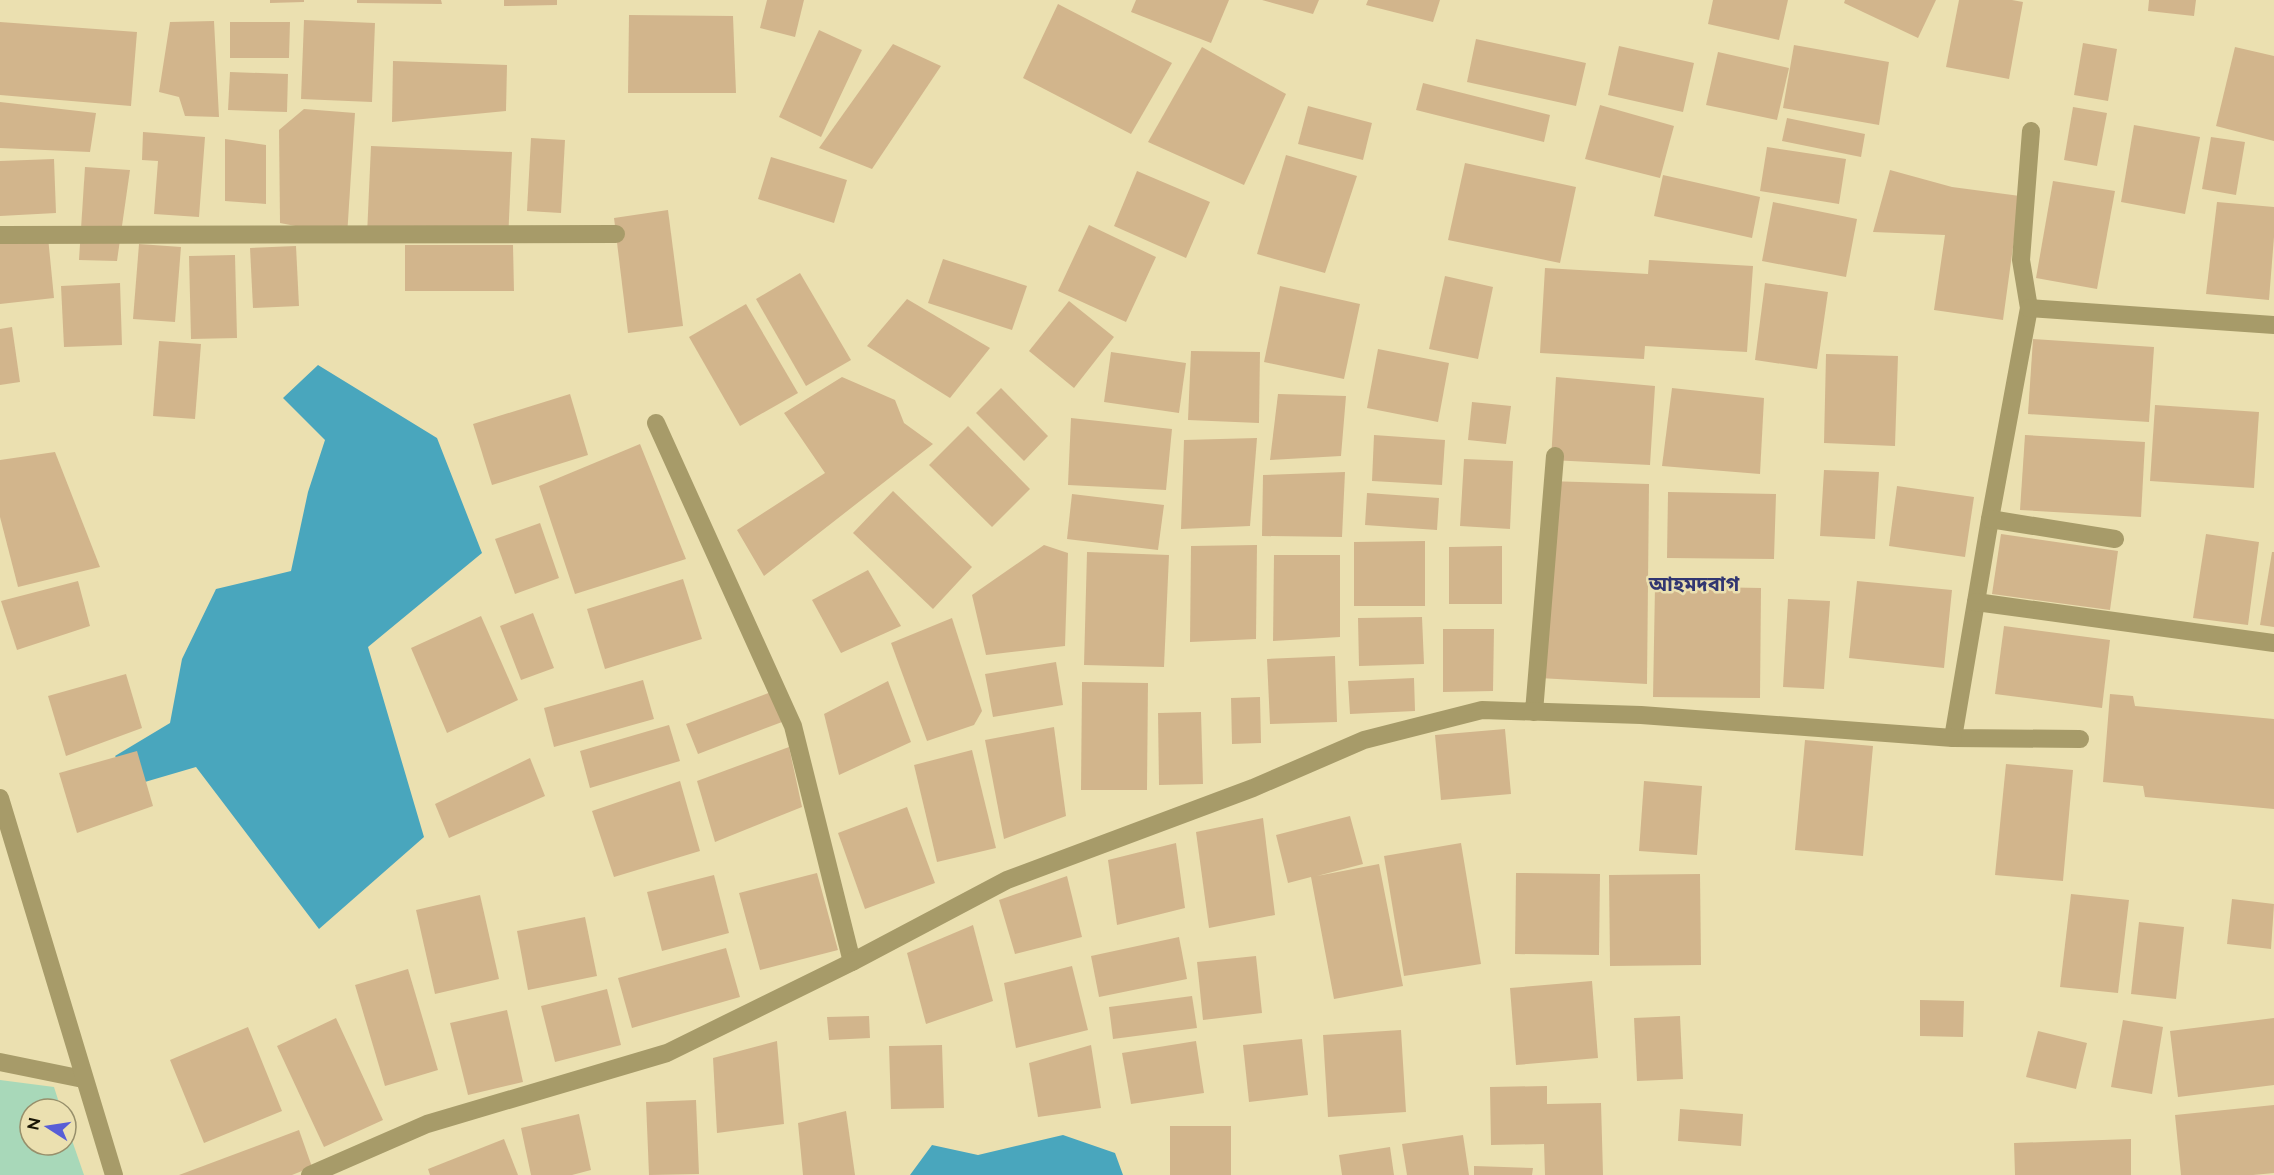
<svg xmlns="http://www.w3.org/2000/svg" width="2274" height="1175" viewBox="0 0 2274 1175" font-family="Raleway,'Noto Sans Bengali',sans-serif">
<style>
.green{fill:#a8d8b9}
.water{fill:#49a6bd}
.building{fill:#d2b58c}
.lines{fill:none;stroke-linecap:round;stroke-linejoin:round}
.minor{stroke:#a79b69;stroke-width:18}
.tertiary{stroke:#a79b69;stroke-width:18}
.labels{text-anchor:middle;stroke-width:5;stroke-linejoin:round;paint-order:stroke}
.neighbourhood-label{font-size:20px;font-weight:bold;fill:#313671;stroke:#ebe0b0}
</style>
<rect width="100%" height="100%" fill="#ebe0b0"/>
<polygon class="green" points="0,1080 54,1087 61,1109 30,1109 30,1145 66,1145 66,1123 84,1175 0,1175"/>
<g class="water">
<polygon points="318,365 437,438 482,553 368,647 424,837 319,929 196,767 138,784 115,756 170,723 182,659 216,589 291,571 308,492 325,440 283,398"/>
<polygon points="1063,1135 1115,1153 1123,1175 910,1175 932,1145 978,1155"/>
</g>
<g class="building">
<polygon points="270,0 304,0 304,2 270,3"/>
<polygon points="357,0 441,0 442,4 357,3"/>
<polygon points="504,0 557,0 557,5 504,6"/>
<polygon points="767,0 804,0 795,37 760,28"/>
<polygon points="1136,0 1229,0 1211,43 1131,12"/>
<polygon points="1262,0 1319,0 1313,14"/>
<polygon points="1368,0 1440,0 1433,22 1366,5"/>
<polygon points="1713,0 1788,0 1779,40 1708,24"/>
<polygon points="1845,0 1936,0 1918,38 1844,3"/>
<polygon points="1959,0 2012,0 2023,2 2009,79 1946,67"/>
<polygon points="2149,0 2196,0 2194,16 2148,11"/>
<polygon points="1058,4 1172,63 1131,134 1023,78"/>
<polygon points="629,15 733,16 736,93 628,93"/>
<polygon points="304,20 375,23 372,102 301,99"/>
<polygon points="214,21 219,117 185,116 179,97 159,92 170,22"/>
<polygon points="0,22 137,32 131,106 0,95"/>
<polygon points="230,22 290,22 289,58 230,58"/>
<polygon points="819,30 862,50 821,137 779,117"/>
<polygon points="1476,39 1586,63 1576,106 1467,82"/>
<polygon points="2083,43 2117,49 2108,101 2074,95"/>
<polygon points="893,44 941,66 872,169 819,148"/>
<polygon points="1794,45 1889,62 1879,125 1783,108"/>
<polygon points="1619,46 1694,63 1683,112 1608,95"/>
<polygon points="1202,47 1286,94 1244,185 1148,142"/>
<polygon points="2235,47 2274,56 2274,141 2216,126"/>
<polygon points="1718,52 1789,68 1777,120 1706,105"/>
<polygon points="393,61 507,65 506,111 392,122"/>
<polygon points="230,72 288,74 287,112 228,110"/>
<polygon points="1423,83 1550,115 1544,142 1416,110"/>
<polygon points="0,102 96,113 90,152 0,148"/>
<polygon points="1600,105 1674,126 1660,178 1585,159"/>
<polygon points="1308,106 1372,123 1363,160 1298,144"/>
<polygon points="2073,107 2107,113 2097,166 2064,160"/>
<polygon points="304,109 355,113 347,236 280,223 279,130"/>
<polygon points="1787,118 1865,134 1861,157 1782,141"/>
<polygon points="2134,125 2200,137 2185,214 2121,202"/>
<polygon points="143,132 205,137 199,217 154,214 158,161 142,160"/>
<polygon points="2211,137 2245,142 2236,195 2202,189"/>
<polygon points="531,138 565,140 561,213 527,211"/>
<polygon points="225,139 266,145 266,204 225,201"/>
<polygon points="371,146 512,152 508,241 367,235"/>
<polygon points="1767,147 1846,159 1839,204 1760,191"/>
<polygon points="1286,155 1357,176 1325,273 1257,254"/>
<polygon points="771,157 847,180 834,223 758,199"/>
<polygon points="54,159 56,213 0,216 0,161"/>
<polygon points="1465,163 1576,187 1560,263 1448,240"/>
<polygon points="85,167 130,170 117,261 79,260"/>
<polygon points="1890,170 1952,187 2020,196 2003,320 1934,310 1945,235 1873,232"/>
<polygon points="1137,171 1210,202 1186,258 1114,226"/>
<polygon points="1663,175 1760,197 1752,238 1654,216"/>
<polygon points="2053,181 2115,191 2097,289 2036,278"/>
<polygon points="1773,202 1857,219 1846,277 1762,261"/>
<polygon points="2217,202 2274,207 2274,237 2269,300 2206,294"/>
<polygon points="668,210 683,326 628,333 614,218"/>
<polygon points="1089,225 1156,257 1126,322 1058,291"/>
<polygon points="48,237 54,298 0,304 0,241"/>
<polygon points="139,244 181,247 175,322 133,319"/>
<polygon points="405,245 513,245 514,291 405,291"/>
<polygon points="296,246 299,306 253,308 250,248"/>
<polygon points="235,255 237,338 191,339 189,256"/>
<polygon points="943,259 1027,286 1012,330 928,303"/>
<polygon points="1649,260 1753,266 1747,352 1645,346 1644,359 1540,353 1545,268 1648,274"/>
<polygon points="800,273 851,360 806,386 756,299"/>
<polygon points="1445,276 1493,287 1478,359 1429,349"/>
<polygon points="120,283 122,345 64,347 61,286"/>
<polygon points="1765,283 1828,292 1817,369 1755,360"/>
<polygon points="1280,286 1360,304 1344,379 1264,362"/>
<polygon points="907,299 990,348 950,398 867,346"/>
<polygon points="1069,301 1114,337 1074,388 1029,351"/>
<polygon points="746,304 798,393 740,426 689,337"/>
<polygon points="12,327 20,382 0,385 0,329"/>
<polygon points="2033,339 2154,347 2149,422 2028,414"/>
<polygon points="159,341 201,344 195,419 153,416"/>
<polygon points="1378,349 1449,363 1438,422 1367,408"/>
<polygon points="1191,351 1260,352 1259,423 1188,420"/>
<polygon points="1111,352 1186,363 1179,413 1104,402"/>
<polygon points="1826,354 1898,356 1895,446 1824,443"/>
<polygon points="842,377 895,400 904,423 933,444 764,576 737,530 825,473 784,413"/>
<polygon points="1556,377 1655,386 1650,465 1551,460"/>
<polygon points="1001,388 1048,436 1024,461 976,413"/>
<polygon points="1672,388 1764,398 1760,474 1662,466"/>
<polygon points="570,394 588,455 492,485 473,424"/>
<polygon points="1278,394 1346,396 1341,456 1270,460"/>
<polygon points="1472,402 1511,406 1506,444 1468,440"/>
<polygon points="2155,405 2259,412 2254,488 2150,481"/>
<polygon points="1071,418 1172,429 1166,490 1068,485"/>
<polygon points="968,426 1030,489 992,527 929,465"/>
<polygon points="1374,435 1445,440 1442,485 1372,481"/>
<polygon points="2025,435 2145,442 2141,517 2020,510"/>
<polygon points="1257,438 1250,526 1181,529 1184,440"/>
<polygon points="640,444 686,559 575,594 539,486"/>
<polygon points="55,452 100,567 18,587 0,517 0,460"/>
<polygon points="1464,459 1513,461 1510,529 1460,526"/>
<polygon points="1824,470 1879,472 1875,539 1820,536"/>
<polygon points="1345,472 1342,537 1262,536 1263,475"/>
<polygon points="1546,481 1649,484 1647,684 1539,678"/>
<polygon points="1897,486 1974,497 1965,557 1889,546"/>
<polygon points="893,491 972,567 933,609 853,533"/>
<polygon points="1668,492 1776,494 1774,559 1667,558"/>
<polygon points="1367,493 1439,498 1437,530 1365,525"/>
<polygon points="1072,494 1164,505 1158,550 1067,539"/>
<polygon points="540,523 559,578 515,594 495,539"/>
<polygon points="2001,534 2118,551 2110,610 1992,594"/>
<polygon points="2206,534 2259,542 2248,625 2193,618"/>
<polygon points="1425,541 1425,606 1354,606 1354,542"/>
<polygon points="1044,545 1068,553 1065,646 986,655 972,595"/>
<polygon points="1257,545 1256,639 1190,642 1191,546"/>
<polygon points="1502,546 1502,604 1449,604 1449,547"/>
<polygon points="1087,552 1169,555 1164,667 1084,665"/>
<polygon points="2272,552 2274,552 2274,627 2260,625"/>
<polygon points="1274,555 1340,555 1340,637 1273,641"/>
<polygon points="868,570 901,626 841,653 812,600"/>
<polygon points="683,579 702,639 605,669 587,609"/>
<polygon points="78,581 90,626 17,650 1,601"/>
<polygon points="1857,581 1952,590 1944,668 1849,658"/>
<polygon points="1655,586 1761,588 1760,698 1653,697"/>
<polygon points="1788,599 1830,601 1824,689 1783,687"/>
<polygon points="533,613 554,668 521,680 500,626"/>
<polygon points="481,616 518,700 447,733 411,648"/>
<polygon points="1422,617 1424,664 1359,666 1358,618"/>
<polygon points="952,618 982,711 974,725 927,741 891,643"/>
<polygon points="2004,626 2110,640 2102,708 1995,694"/>
<polygon points="1443,629 1494,629 1493,691 1443,692"/>
<polygon points="1335,656 1337,722 1270,724 1267,659"/>
<polygon points="1056,662 1063,705 993,717 985,674"/>
<polygon points="126,674 142,728 66,756 48,696"/>
<polygon points="1414,678 1415,711 1350,714 1348,681"/>
<polygon points="643,680 654,719 554,747 544,708"/>
<polygon points="888,681 911,742 839,775 824,714"/>
<polygon points="1082,682 1148,683 1147,790 1081,790"/>
<polygon points="771,692 782,722 698,754 686,724"/>
<polygon points="2110,694 2133,696 2135,706 2274,719 2274,809 2145,797 2143,786 2103,782"/>
<polygon points="1260,697 1261,743 1232,744 1231,698"/>
<polygon points="1201,712 1203,784 1159,785 1158,713"/>
<polygon points="669,725 680,761 590,788 580,751"/>
<polygon points="1054,727 1066,816 1004,839 985,740"/>
<polygon points="1505,729 1511,794 1441,800 1435,735"/>
<polygon points="1805,740 1873,746 1863,856 1795,850"/>
<polygon points="789,747 802,807 715,842 697,781"/>
<polygon points="972,750 996,848 937,862 914,765"/>
<polygon points="137,751 153,806 77,833 59,773"/>
<polygon points="530,758 545,796 449,838 435,804"/>
<polygon points="2006,764 2073,770 2063,881 1995,875"/>
<polygon points="680,781 700,851 614,877 592,811"/>
<polygon points="1644,781 1702,786 1697,855 1639,851"/>
<polygon points="907,807 935,883 865,909 838,833"/>
<polygon points="1350,816 1363,864 1317,876 1379,864 1403,986 1334,999 1311,877 1288,883 1276,835"/>
<polygon points="1263,818 1275,915 1209,928 1196,832"/>
<polygon points="1176,843 1185,908 1117,925 1108,860"/>
<polygon points="1461,843 1481,964 1404,976 1384,856"/>
<polygon points="817,873 838,950 760,970 739,893"/>
<polygon points="1516,873 1600,874 1599,955 1515,954"/>
<polygon points="1700,874 1701,965 1610,966 1609,875"/>
<polygon points="714,875 729,933 662,951 647,892"/>
<polygon points="1067,876 1082,937 1015,954 999,900"/>
<polygon points="2071,894 2129,900 2118,993 2060,987"/>
<polygon points="480,895 499,979 435,994 416,910"/>
<polygon points="2232,899 2274,904 2271,949 2227,944"/>
<polygon points="585,917 597,976 528,990 517,931"/>
<polygon points="2139,922 2184,927 2176,999 2131,994"/>
<polygon points="973,925 993,1001 926,1024 907,953"/>
<polygon points="1179,937 1187,979 1099,997 1091,956"/>
<polygon points="726,948 740,997 632,1028 618,978"/>
<polygon points="1256,956 1262,1013 1203,1020 1197,962"/>
<polygon points="1072,966 1088,1030 1016,1048 1004,983"/>
<polygon points="408,969 438,1070 385,1086 355,985"/>
<polygon points="1592,981 1598,1058 1516,1065 1510,988"/>
<polygon points="607,989 621,1045 555,1062 541,1006"/>
<polygon points="1192,996 1197,1028 1113,1039 1109,1007"/>
<polygon points="1920,1000 1964,1001 1963,1037 1920,1036"/>
<polygon points="507,1010 523,1082 468,1095 450,1023"/>
<polygon points="869,1016 870,1038 829,1040 827,1017"/>
<polygon points="1680,1016 1683,1079 1637,1081 1634,1018"/>
<polygon points="336,1018 383,1120 324,1147 277,1046"/>
<polygon points="2274,1018 2274,1085 2178,1097 2170,1031"/>
<polygon points="2123,1020 2163,1027 2152,1094 2111,1087"/>
<polygon points="248,1027 282,1111 204,1143 170,1060"/>
<polygon points="1401,1030 1406,1112 1328,1117 1323,1035"/>
<polygon points="2038,1031 2087,1043 2076,1089 2026,1077"/>
<polygon points="1302,1039 1308,1095 1249,1102 1243,1045"/>
<polygon points="777,1041 784,1124 717,1133 713,1058"/>
<polygon points="1196,1041 1204,1093 1131,1104 1122,1053"/>
<polygon points="942,1045 944,1108 891,1109 889,1046"/>
<polygon points="1091,1045 1101,1108 1038,1117 1029,1063"/>
<polygon points="1547,1086 1547,1104 1601,1103 1603,1175 1545,1175 1544,1144 1491,1145 1490,1087"/>
<polygon points="696,1100 699,1174 649,1175 646,1102"/>
<polygon points="2274,1105 2274,1173 2253,1175 2181,1175 2175,1115"/>
<polygon points="1680,1109 1743,1114 1741,1146 1678,1141"/>
<polygon points="846,1111 855,1175 803,1175 798,1123"/>
<polygon points="579,1114 591,1170 572,1175 531,1175 521,1128"/>
<rect x="1170" y="1126" width="61" height="49"/>
<polygon points="299,1130 312,1167 292,1175 179,1175"/>
<polygon points="1463,1135 1469,1175 1407,1175 1402,1144"/>
<polygon points="504,1139 518,1175 430,1175 428,1169"/>
<polygon points="2131,1139 2131,1175 2015,1175 2014,1143"/>
<polygon points="1390,1147 1394,1175 1342,1175 1339,1155"/>
<polygon points="1474,1166 1533,1168 1532,1175 1474,1175"/>
</g>
<g class="lines">
<g class="minor">
<polyline points="2031,131 2021,260 2029,308 1990,519 1953,738 2080,739"/>
<polyline points="0,235 616,234"/>
<polyline points="2029,308 2274,325"/>
<polyline points="656,423 793,726 852,962"/>
<polyline points="1990,519 2115,539"/>
<polyline points="1976,602 2274,643"/>
<polyline points="1534,712 1555,456"/>
<polyline points="0,1062 83,1079"/>
<polyline points="310,1175 427,1124 667,1053 852,962 1007,880 1253,788 1364,740 1482,710 1641,715 1953,738"/>
</g>
<polyline class="tertiary" points="0,798 114,1175"/>
</g>
<g class="labels">
<g class="neighbourhood-label">
<text x="1694" y="591">আহমদবাগ</text>
</g>
</g>
<g transform="translate(48 1127) rotate(282)"><circle r="28" fill="#ebe0b0" stroke="#978f6b" stroke-width="1.5"/>
<path d="M0-4.5L10 22L0 15L-10 22Z" fill="#585ed6"/>
<text y="-9" font-size="16" font-weight="bold" text-anchor="middle" fill="#191504">N</text>
</g>
</svg>
